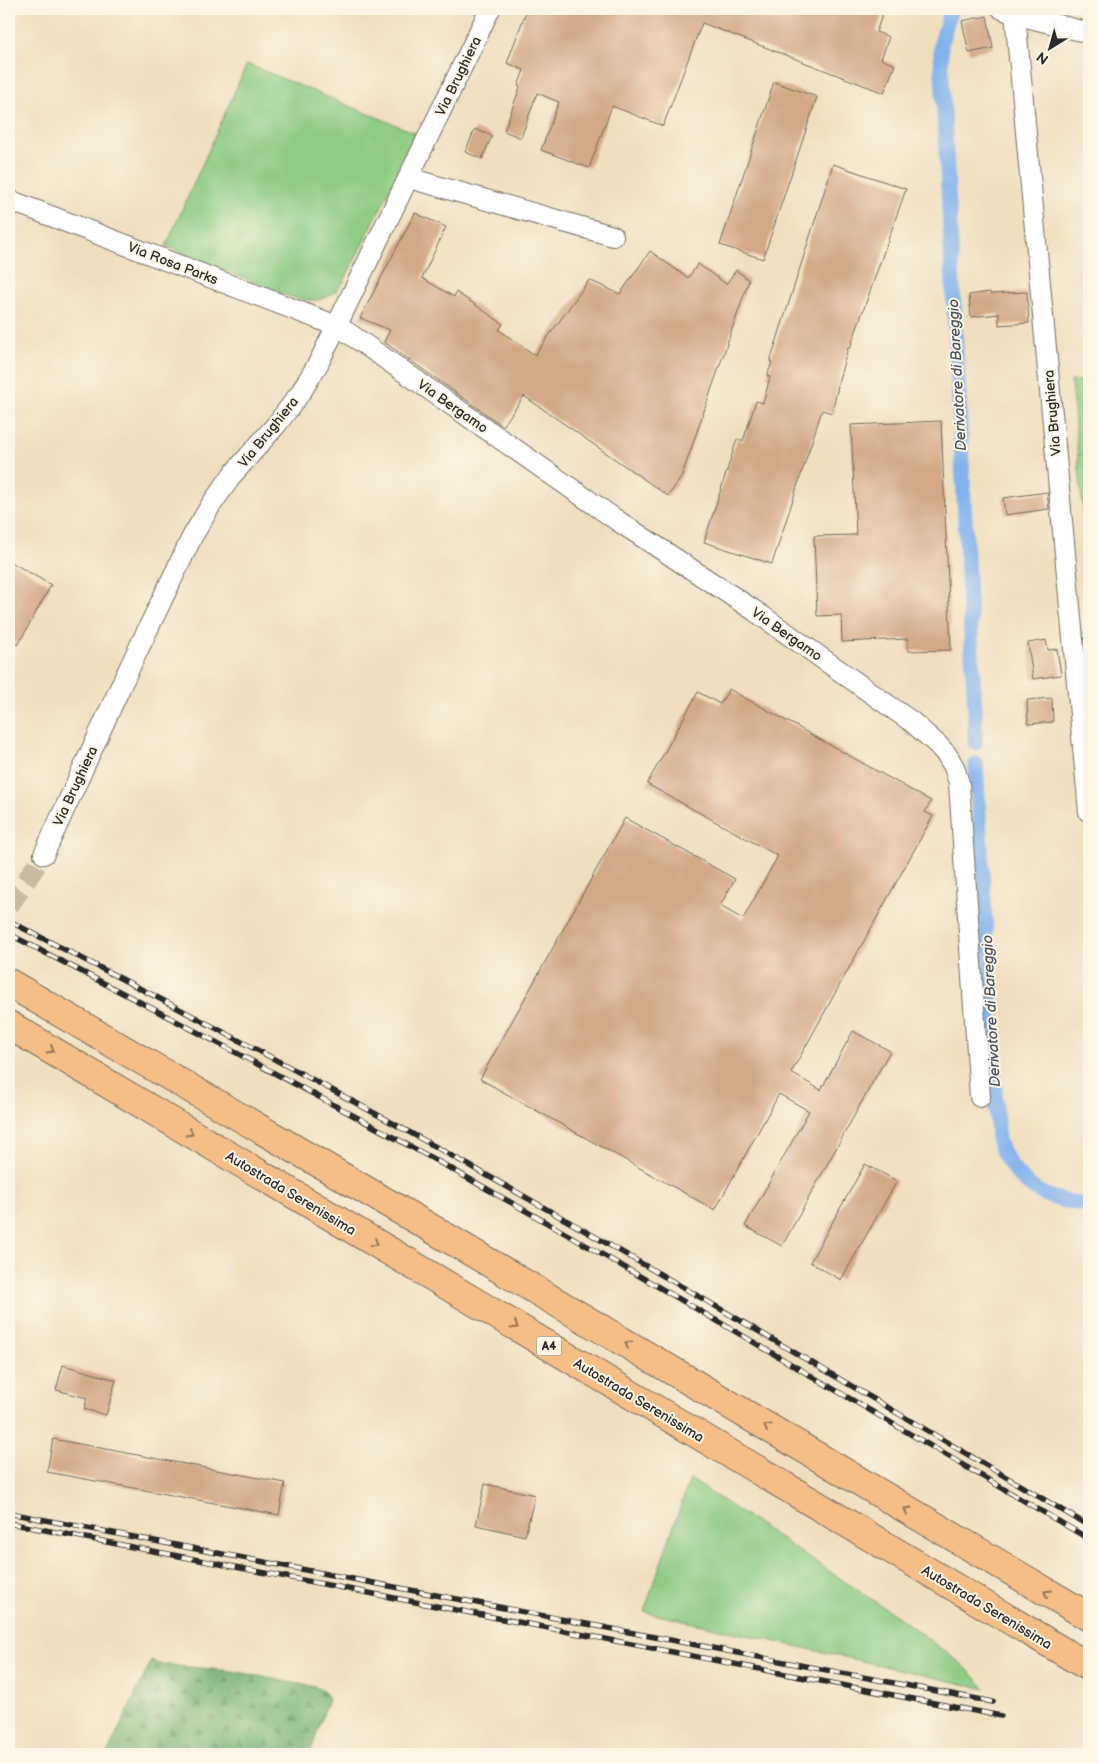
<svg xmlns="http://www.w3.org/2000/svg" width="1098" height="1763" viewBox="0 0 1098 1763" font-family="'Balsamiq Sans',sans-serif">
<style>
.green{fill:#8ecc83;stroke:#5c7c57}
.forest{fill:url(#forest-firs);stroke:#4e6e4e}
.park{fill:url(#park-crowns);stroke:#5c7c57}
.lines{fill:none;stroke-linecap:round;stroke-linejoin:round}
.canal{stroke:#81b2ed;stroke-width:15}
.building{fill:#d3a985}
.minor-tunnel{stroke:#c9bba1;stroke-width:20;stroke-dasharray:20 10;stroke-linecap:butt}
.minor-casing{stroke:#706a5f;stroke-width:22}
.highway-casing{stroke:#706a5f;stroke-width:30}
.minor{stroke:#fff;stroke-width:20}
.highway{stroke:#f6be87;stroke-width:28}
.rail-casing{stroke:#2b2b2b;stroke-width:5.5}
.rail{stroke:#fcf5e5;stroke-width:4;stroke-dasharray:11;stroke-linecap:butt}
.oneway{stroke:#907459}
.labels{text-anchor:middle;stroke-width:4;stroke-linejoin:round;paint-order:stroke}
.shield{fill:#fcf5e5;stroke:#6a6863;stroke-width:1}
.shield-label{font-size:12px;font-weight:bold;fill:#2b2b2b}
.street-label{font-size:14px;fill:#2b2b2b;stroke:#fcf5e5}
.water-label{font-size:15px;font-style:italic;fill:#455465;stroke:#fcf5e5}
</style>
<defs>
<pattern id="forest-firs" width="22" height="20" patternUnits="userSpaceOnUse" patternTransform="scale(1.25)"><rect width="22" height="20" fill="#72b071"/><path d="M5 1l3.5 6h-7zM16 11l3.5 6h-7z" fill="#5e8f5d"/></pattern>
<pattern id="park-crowns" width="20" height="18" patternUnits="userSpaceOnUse" patternTransform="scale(1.25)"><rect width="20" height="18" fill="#8ecc83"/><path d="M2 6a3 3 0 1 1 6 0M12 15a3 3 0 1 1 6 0" fill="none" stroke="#7baf71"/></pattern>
</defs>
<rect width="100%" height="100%" fill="#fcf5e5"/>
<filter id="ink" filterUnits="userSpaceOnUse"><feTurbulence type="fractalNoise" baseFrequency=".02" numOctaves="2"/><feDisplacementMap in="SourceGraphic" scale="10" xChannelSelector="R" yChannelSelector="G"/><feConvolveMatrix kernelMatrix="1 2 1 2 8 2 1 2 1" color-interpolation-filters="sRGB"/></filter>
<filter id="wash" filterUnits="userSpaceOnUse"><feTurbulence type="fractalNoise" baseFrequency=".0096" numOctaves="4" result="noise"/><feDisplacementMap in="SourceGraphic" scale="20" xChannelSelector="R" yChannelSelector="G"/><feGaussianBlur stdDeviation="1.12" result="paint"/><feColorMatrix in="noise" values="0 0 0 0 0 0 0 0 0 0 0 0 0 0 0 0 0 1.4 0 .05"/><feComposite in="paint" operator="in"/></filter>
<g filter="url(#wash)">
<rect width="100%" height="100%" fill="#f0dfbf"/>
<g class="green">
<path d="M247,64L418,134L343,283C327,303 312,303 288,296L166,246Z"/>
<polygon points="690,1479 900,1618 963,1665 986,1689 644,1612"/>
</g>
<path class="forest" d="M151,1661L159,1664L232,1671L315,1687C322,1690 327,1692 328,1700L310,1754H107Z"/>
<polygon class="park" points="1089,380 1089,535 1085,534 1071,381"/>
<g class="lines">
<g class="canal">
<polyline points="951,9 941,43 941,54 975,713 975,743"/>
<path d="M976,764L998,1141C1007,1165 1026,1189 1051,1197C1063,1201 1077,1203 1089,1206"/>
</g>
</g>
<g id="blocks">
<g class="building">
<polygon points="527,9 870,9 883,13 876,32 889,37 881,59 895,65 884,93 702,23 663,126 612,106 589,168 541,150 559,102 537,93 521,138 504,131 520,87 518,86 524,70 507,63"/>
<polygon points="987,16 993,48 969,53 962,21"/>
<polygon points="774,82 817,97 763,259 720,245"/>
<polygon points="475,129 492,136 482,159 465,152"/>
<polygon points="833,164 906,189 850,348 848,348 837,386 838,386 832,413 822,410 772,564 704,542 737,439 743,441 756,401 763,403 770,377 767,376 772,362 770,362"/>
<polygon points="415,213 446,227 422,278 454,297 456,292 477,306 503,324 499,330 535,355 589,280 620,294 650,251 688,278 698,264 726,284 736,270 749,280 681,478 668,496 524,396 503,426 384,342 390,330 360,318"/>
<polygon points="990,292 990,294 1027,292 1029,323 999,325 999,314 971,317 969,295"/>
<polygon points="941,421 951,650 908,651 908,639 842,642 841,615 817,616 814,536 856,535 851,425"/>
<polygon points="1047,492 1049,509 1005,515 1003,498"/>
<polygon points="9,561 51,585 18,645 9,640"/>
<polygon points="1046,640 1048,650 1057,649 1061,675 1033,679 1028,643"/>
<polygon points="729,689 931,801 925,812 933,816 791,1073 821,1090 853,1031 890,1051 782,1246 745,1226 809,1111 779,1094 715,1210 480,1079 625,818 735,879 720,906 743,919 778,856 647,784 698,692 720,704"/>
<polygon points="1052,698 1053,722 1028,724 1027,700"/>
<polygon points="865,1164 897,1181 841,1280 810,1262"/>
<polygon points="63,1365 116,1380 106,1415 84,1409 87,1398 56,1390"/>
<polygon points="53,1439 285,1483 279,1515 47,1472"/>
<polygon points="485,1484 535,1495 525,1536 476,1525"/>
</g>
</g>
</g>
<g filter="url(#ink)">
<use href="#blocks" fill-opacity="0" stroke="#706a5f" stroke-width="1"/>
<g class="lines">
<polyline class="minor-tunnel" points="9,906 44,854"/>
<g class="minor-casing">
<g id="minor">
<polyline points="1002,9 1015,14 1089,33"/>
<polyline points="1017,9 1015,14 1089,812"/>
<polyline points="409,178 613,236"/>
<polyline points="9,200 337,326 344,330 618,521 755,611 912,722 937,744 947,755 954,767 959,783 980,1097"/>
<polyline points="44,854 124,679 192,537 211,505 233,474 277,424 301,392 319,362 490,9"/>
</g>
</g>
<g class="highway-casing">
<g id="highway">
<polyline points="9,983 429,1227 1089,1617"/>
<polyline points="9,1025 1089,1667"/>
</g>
</g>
<use href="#minor" class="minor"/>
<use href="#highway" class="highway"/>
<g class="rail-casing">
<g id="rail">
<path d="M9,921C158,997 307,1075 454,1157C668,1276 878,1402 1089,1526"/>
<path d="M9,934C156,1010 303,1087 448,1167C664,1288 876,1414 1089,1539"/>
<polyline points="9,1513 993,1702"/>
<polyline points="9,1523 1001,1716"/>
</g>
</g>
<use href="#rail" class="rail"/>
</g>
<defs><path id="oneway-chevron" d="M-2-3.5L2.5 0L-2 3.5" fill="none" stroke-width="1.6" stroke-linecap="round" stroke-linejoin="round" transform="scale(1.25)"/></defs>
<g class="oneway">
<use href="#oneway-chevron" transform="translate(51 1050) rotate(31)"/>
<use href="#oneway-chevron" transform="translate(190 1133) rotate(31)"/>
<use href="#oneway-chevron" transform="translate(375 1243) rotate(31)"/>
<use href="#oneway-chevron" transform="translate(515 1326) rotate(31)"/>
<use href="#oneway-chevron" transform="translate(628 1344) rotate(-149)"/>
<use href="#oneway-chevron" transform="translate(767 1427) rotate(-149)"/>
<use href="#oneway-chevron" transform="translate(907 1510) rotate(-149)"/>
<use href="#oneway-chevron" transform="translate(1047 1593) rotate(-150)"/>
</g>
</g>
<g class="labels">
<rect class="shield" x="536.5" y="1336.5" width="25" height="19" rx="4"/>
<g class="shield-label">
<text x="549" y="1350">A4</text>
</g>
<g class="street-label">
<text transform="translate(458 76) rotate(-64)" y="5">Via Brughiera</text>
<text transform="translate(173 263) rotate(21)" y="5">Via Rosa Parks</text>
<text transform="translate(453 406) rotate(35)" y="5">Via Bergamo</text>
<text transform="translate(1052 413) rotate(-95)" y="5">Via Brughiera</text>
<text transform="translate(268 432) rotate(-51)" y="5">Via Brughiera</text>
<text transform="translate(787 634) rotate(35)" y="5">Via Bergamo</text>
<text transform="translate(75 786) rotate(-65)" y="5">Via Brughiera</text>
<text transform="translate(291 1193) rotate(31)" y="5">Autostrada Serenissima</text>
<text transform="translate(639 1400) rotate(31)" y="5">Autostrada Serenissima</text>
<text transform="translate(987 1607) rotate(31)" y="5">Autostrada Serenissima</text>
</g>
<g class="water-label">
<text transform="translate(957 375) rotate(-93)" y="5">Derivatore di Bareggio</text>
<text transform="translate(991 1011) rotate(-93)" y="5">Derivatore di Bareggio</text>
</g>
</g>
<rect width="1098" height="1763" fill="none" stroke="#fcf5e5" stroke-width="30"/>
<g transform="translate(1050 48) rotate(217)" stroke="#fcf5e5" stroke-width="4" paint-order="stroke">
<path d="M0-4L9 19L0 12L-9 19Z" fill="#2b2b2b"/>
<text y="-8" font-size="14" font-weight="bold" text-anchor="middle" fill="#2b2b2b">N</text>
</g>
</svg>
